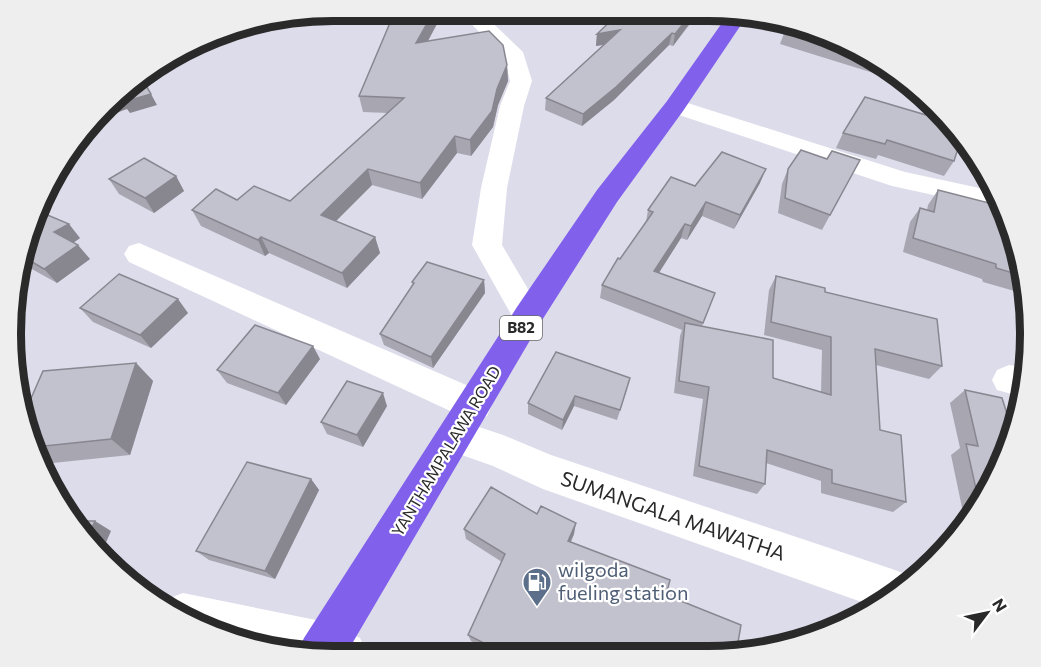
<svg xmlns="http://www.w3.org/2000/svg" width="1041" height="667" viewBox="0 0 1041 667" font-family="Commissioner,sans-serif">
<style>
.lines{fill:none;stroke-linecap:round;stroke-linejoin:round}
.minor{fill:#fff;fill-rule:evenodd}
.major{fill:#8161ec;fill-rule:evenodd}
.wall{fill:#a7a6b1}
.shaded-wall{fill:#888790}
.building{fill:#c2c1ce;stroke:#888790;stroke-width:1.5}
.labels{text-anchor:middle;stroke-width:4.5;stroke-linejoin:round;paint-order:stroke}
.shield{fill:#fff;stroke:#6a6a6a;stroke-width:1.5}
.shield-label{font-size:15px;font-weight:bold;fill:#2a2a2a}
.street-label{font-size:16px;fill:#2a2a2a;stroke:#fff}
.near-street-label{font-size:20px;fill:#2a2a2a;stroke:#fff}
.near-service-label{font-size:20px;fill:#4e5e75;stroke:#fff;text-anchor:start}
.rim{fill:none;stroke:#2a2a2a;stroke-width:8}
</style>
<rect width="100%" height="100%" fill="#dddceb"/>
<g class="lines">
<g class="minor">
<polygon points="459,11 480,11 523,52 532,81 524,106 507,188 502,245 544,316 539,325 528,329 517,325 472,245 481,188 500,106 510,81 505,59"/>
<polygon points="675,99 905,172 998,192 1002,210 892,186 667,111 663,106 667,101"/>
<polygon points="139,243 487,394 492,405 487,416 474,421 461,416 129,262 124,254 129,246"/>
<polygon points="1009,365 1023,367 1019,396 997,390 992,380 997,370"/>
<polygon points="455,419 503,435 551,455 892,569 908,575 909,578 873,606 543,489 493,466 442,448 436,436 442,424"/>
<polygon points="183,593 326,622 360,638 367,654 292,654 210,632 165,604 167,599"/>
</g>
<polygon class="major" points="729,13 749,13 683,111 617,202 539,325 346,654 297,654 304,638 517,307 597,190 667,101"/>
</g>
<g class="wall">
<polygon points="395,11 437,11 438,22 428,41 507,65 508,81 498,105 493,127 471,156 457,153 422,199 372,185 336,221 375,237 380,253 347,288 269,253 265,256 201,226 192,210 237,200 290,201 388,113 363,112 359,96"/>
<polygon points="620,12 704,13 703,16 697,15 673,46 669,45 614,100 582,126 545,110 546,98 603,45 596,46 597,34"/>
<polygon points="785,31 850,44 888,69 883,76 780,44"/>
<polygon points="865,97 954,161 944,176 878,155 876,159 836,148 843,133"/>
<polygon points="827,159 860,160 822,230 778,213 782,184 788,169"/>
<polygon points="176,176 184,191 154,213 119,194 109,179"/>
<polygon points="760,183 734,229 702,216 687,240 681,238 659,273 715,293 702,326 773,378 821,392 822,350 764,335 769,290 776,276 825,292 942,366 929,379 876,365 880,430 906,502 893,512 821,493 821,481 766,463 765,484 757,494 693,476 703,399 674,393 680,336 682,330 600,298 602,285 646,222 648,210 695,186"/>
<polygon points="938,190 1001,206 1025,294 983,282 982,279 903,252 910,222 920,208 927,210 928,205"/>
<polygon points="28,229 80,238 73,243 90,259 57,283 21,263"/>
<polygon points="484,280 485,293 433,368 384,345 380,334 413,285 412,282"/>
<polygon points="80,308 188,313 151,348 93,322"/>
<polygon points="556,352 627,389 617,420 574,406 562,430 528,414 528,403"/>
<polygon points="320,359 286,405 227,383 217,370"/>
<polygon points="136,363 153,381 130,455 43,464 22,419"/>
<polygon points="965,390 1013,437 965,522 951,455 960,448 950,403"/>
<polygon points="387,406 363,447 327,434 321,422"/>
<polygon points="311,479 319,490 275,579 209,560 196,551"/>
<polygon points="537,514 574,534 571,542 666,595 728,656 496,655 471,641 468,635 502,562 466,539 464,529"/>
</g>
<g class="shaded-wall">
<polygon points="434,11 437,11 438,22 418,59 416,43"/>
<polygon points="692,13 697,13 673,46 675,34"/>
<polygon points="620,30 618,42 596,46 597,34"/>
<polygon points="672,33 669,45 614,100 582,126 583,114"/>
<polygon points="507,65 508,81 498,105 493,127 471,156 470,140 497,89"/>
<polygon points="151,94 157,105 130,113 127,109 103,118 101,115 117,99"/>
<polygon points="455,136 457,153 422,199 420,183"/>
<polygon points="368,169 372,185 326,231 321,215"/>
<polygon points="766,169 760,183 734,229 740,215"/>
<polygon points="176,176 184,191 154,213 145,198"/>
<polygon points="706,202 702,216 687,240 691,226"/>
<polygon points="69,224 80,238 67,247 54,232"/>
<polygon points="685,224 681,238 651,285 654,271"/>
<polygon points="261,237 269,253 265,256 258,240"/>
<polygon points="375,237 380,253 347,288 342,273"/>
<polygon points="78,245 90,259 57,283 44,269"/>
<polygon points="484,280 485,293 433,368 431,357"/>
<polygon points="178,299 188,313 151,348 140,335"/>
<polygon points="313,346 320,359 286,405 278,393"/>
<polygon points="136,363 153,381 130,455 111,439"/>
<polygon points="383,393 387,406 363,447 357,435"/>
<polygon points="575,396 574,406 562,430 563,420"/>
<polygon points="311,479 319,490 275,579 265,571"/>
<polygon points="95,521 111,531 101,554 87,538"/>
<polygon points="576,523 574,534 566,551 568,541"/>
</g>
<g class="building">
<polygon points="395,11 434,11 416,43 489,31 503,45 507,65 497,89 492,111 470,140 455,136 420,183 368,169 321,215 375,237 342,273 261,237 258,240 192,210 216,189 237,200 254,186 290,201 404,98 359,96"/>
<polygon points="620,12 692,13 675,34 672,33 616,87 583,114 546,98 620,30 597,34"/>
<polygon points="790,25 850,44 870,57 785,31"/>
<polygon points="141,77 151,94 123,102 121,98 117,99"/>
<polygon points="865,97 943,120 960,142 954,161 887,140 885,144 843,133"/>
<polygon points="801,150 827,159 832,151 860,160 830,215 785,198 788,169"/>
<polygon points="722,152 766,169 740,215 706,202 691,226 685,224 654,271 715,293 703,323 602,285 618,258 620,259 653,212 648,210 671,177 695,186"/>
<polygon points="144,158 176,176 145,198 109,179"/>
<polygon points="938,190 1001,206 1020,275 996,268 996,264 913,238 920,208 934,212"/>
<polygon points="38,211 69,224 54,232 78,245 44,269 22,256 28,229"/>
<polygon points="427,262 484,280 431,357 380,334 414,283 412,282"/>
<polygon points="119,274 178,299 140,335 80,308"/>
<polygon points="776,276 825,288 825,292 937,319 942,366 875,349 880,430 901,435 906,502 832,483 832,470 767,450 765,484 699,466 709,387 679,381 685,323 773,340 773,378 831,395 831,337 771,322"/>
<polygon points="255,325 313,346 278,393 217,370"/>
<polygon points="556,352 630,378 620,410 575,396 563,420 528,403"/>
<polygon points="136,363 111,439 35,447 22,419 43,371"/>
<polygon points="347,381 383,393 357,435 321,422"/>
<polygon points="965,390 1002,398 1014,436 978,498 966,444 978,446"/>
<polygon points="247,462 311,479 265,571 196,551"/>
<polygon points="491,487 537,514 541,506 576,523 568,541 670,580 666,595 741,625 736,654 728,656 507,655 468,635 505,554 464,529"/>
<polygon points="72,521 95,521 87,538"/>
</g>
<defs>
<g id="fuel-pin" transform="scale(1.5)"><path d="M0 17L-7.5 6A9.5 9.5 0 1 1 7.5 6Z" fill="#5c6f8a" stroke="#fff"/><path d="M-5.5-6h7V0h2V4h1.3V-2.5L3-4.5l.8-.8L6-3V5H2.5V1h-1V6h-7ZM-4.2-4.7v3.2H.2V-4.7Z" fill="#fff"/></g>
</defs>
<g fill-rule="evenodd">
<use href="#fuel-pin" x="537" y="582"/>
</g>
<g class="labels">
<rect class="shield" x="500" y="316" width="42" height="24" rx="4.5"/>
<g class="shield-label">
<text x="521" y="333">B82</text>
</g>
<g class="street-label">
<text transform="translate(446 451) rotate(-59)" y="6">YANTHAMPALAWA ROAD</text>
</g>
<g class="near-street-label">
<text transform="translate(673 516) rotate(19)" y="7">SUMANGALA MAWATHA</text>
</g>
<g class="near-service-label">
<text x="558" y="577">wilgoda<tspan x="558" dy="23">fueling station</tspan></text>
</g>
</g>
<path d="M0 0H1041V667H0ZM333 21H708A312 312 0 0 1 1020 333V334A312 312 0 0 1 708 646H333A312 312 0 0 1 21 334V333A312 312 0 0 1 333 21Z" fill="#eee" fill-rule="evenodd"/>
<path class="rim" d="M333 21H708A312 312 0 0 1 1020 333V334A312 312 0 0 1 708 646H333A312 312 0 0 1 21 334V333A312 312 0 0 1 333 21Z"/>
<g transform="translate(987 613) rotate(58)" stroke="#ffffff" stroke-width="4.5" paint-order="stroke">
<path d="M0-4.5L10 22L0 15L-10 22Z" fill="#2a2a2a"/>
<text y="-9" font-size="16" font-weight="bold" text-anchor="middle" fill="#2a2a2a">N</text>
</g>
</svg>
